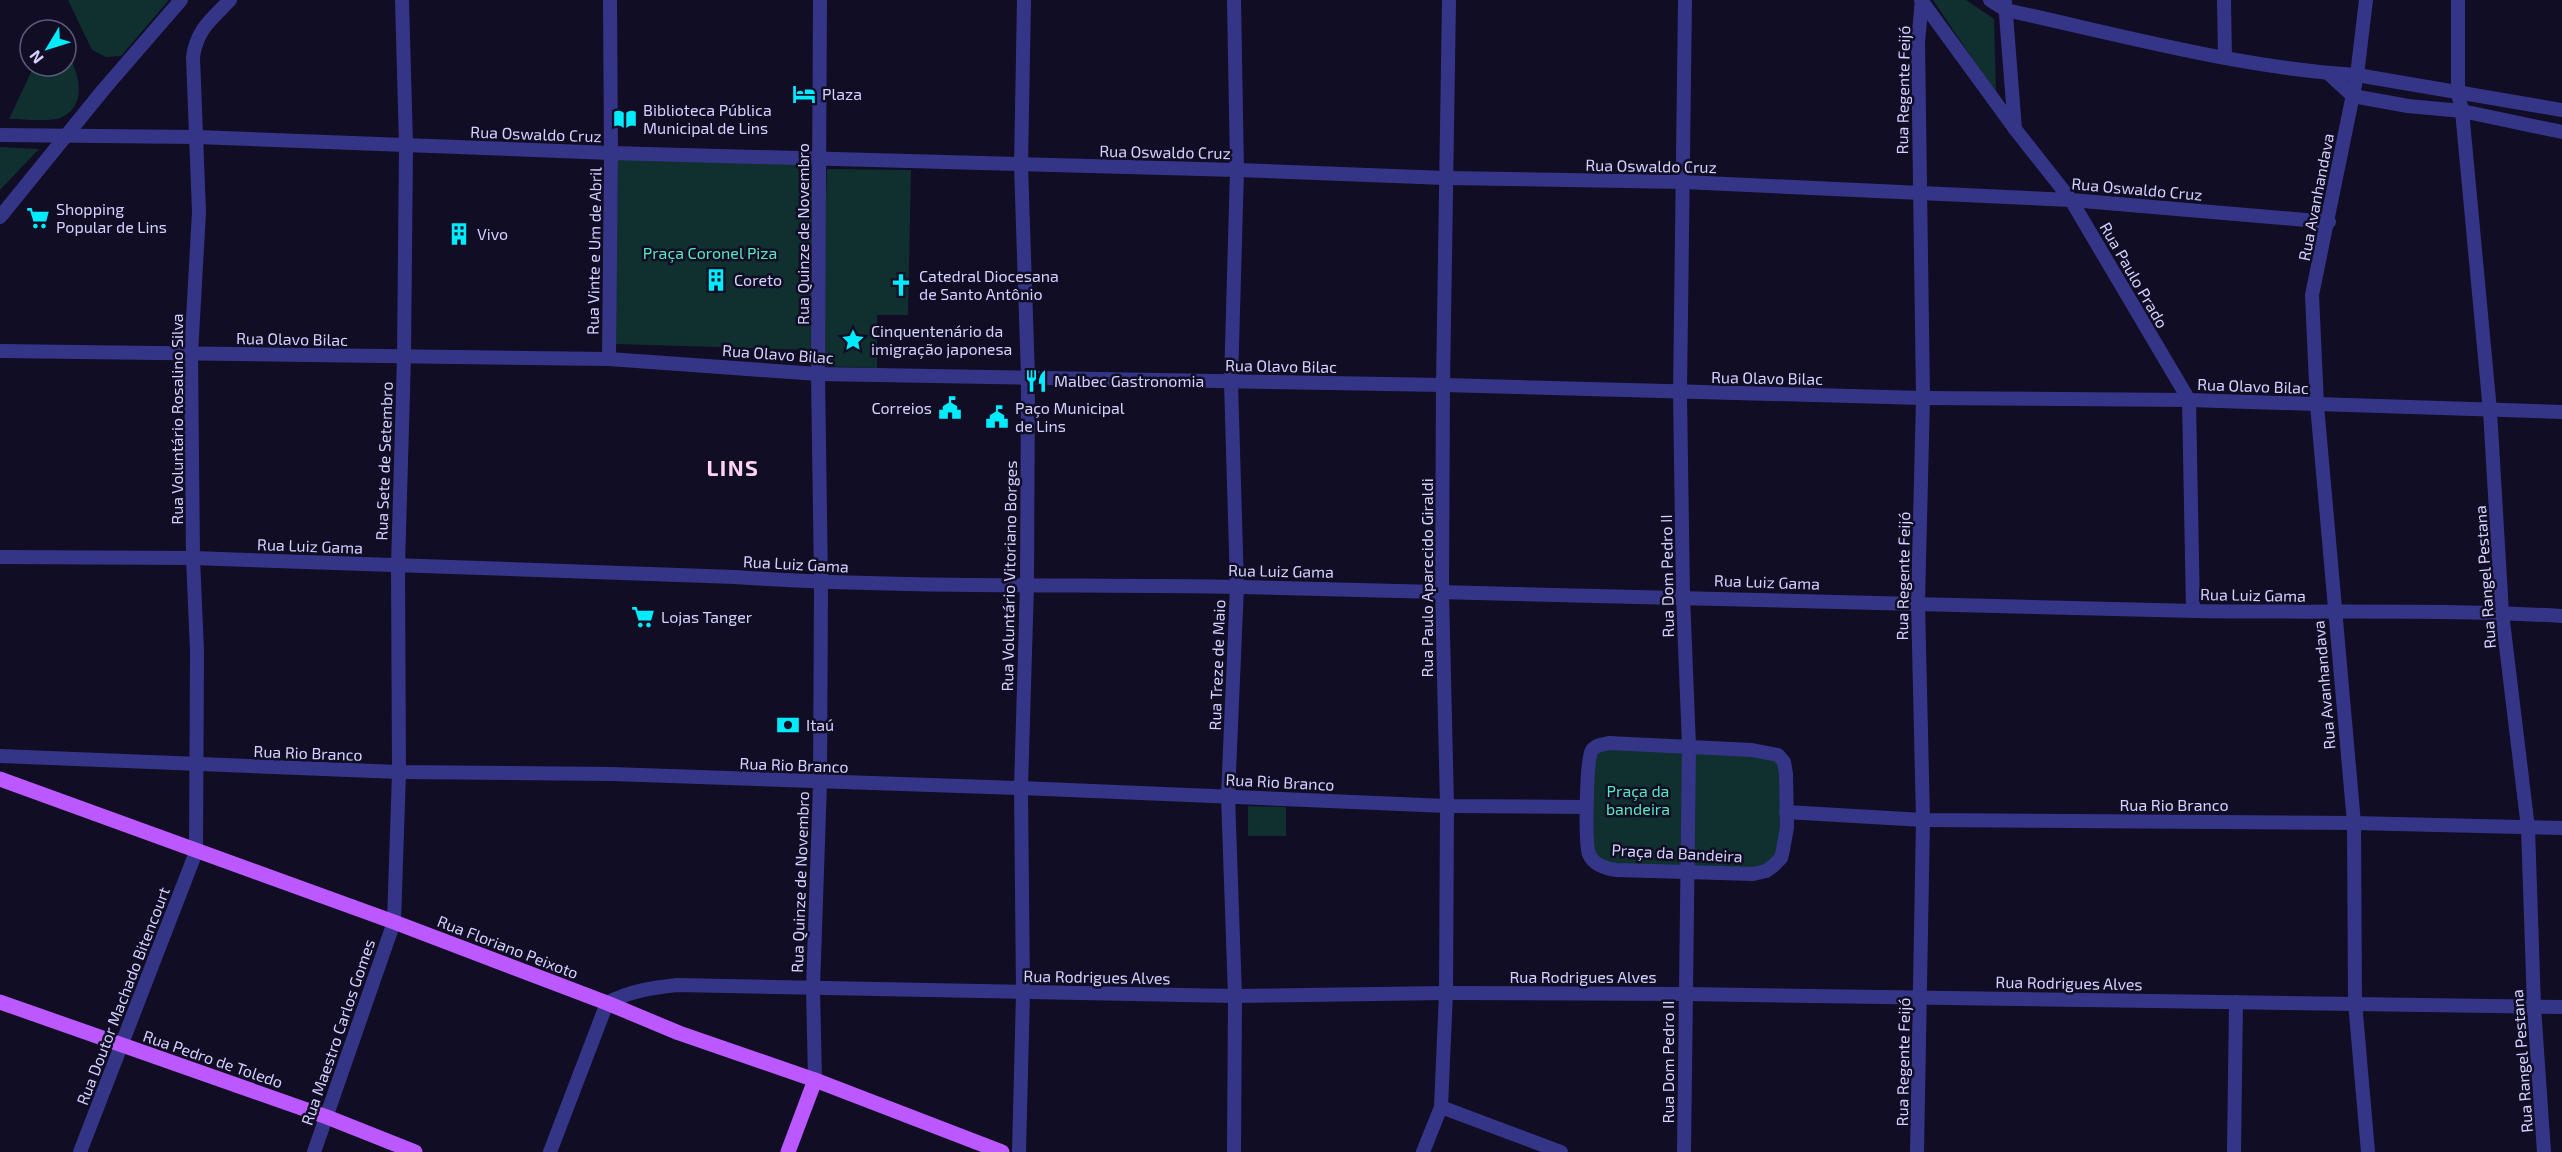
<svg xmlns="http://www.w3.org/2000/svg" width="2562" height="1152" viewBox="0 0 2562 1152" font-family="'Exo 2',sans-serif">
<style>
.green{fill:#0f302e}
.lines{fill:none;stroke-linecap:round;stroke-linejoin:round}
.minor{stroke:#353588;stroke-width:14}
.major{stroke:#bb58ff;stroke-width:15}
.labels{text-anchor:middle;stroke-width:5;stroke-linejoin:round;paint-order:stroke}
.street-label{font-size:16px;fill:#d5d1ff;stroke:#100d25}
.poi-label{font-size:16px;fill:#d5d1ff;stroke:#100d25;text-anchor:start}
.park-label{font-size:16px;fill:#55e8be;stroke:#100d25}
.district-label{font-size:22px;font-weight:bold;letter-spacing:1.5px;fill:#ffd3f1;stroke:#100d25}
</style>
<rect width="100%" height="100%" fill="#100d25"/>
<g class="green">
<polygon points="68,0 169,0 121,56 106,57 92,50"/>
<polygon points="1933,0 1966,0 1994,19 1996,94"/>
<path d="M66,49C77,70 91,105 60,118C49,122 21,119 9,119L34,66H66Z"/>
<polygon points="0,147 39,149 0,190"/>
<polygon points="618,158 816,162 812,350 615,344"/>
<polygon points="827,169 911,170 908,315 877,315 877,368 820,366"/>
<polygon points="1599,746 1686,748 1686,869 1618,869 1595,861 1590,767"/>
<polygon points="1690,748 1766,752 1782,763 1783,842 1765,869 1690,869"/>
<polygon points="1248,806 1286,807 1286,836 1248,836"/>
</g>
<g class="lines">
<g class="minor">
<polyline points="1921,0 2015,129 2071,200 2189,400 2193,611"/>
<path d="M1990,0L2006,10C2121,35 2239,68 2357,75L2562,110"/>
<polyline points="2224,0 2225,57"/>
<polyline points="2366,0 2357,75 2312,295 2317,405 2354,823 2355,1002 2368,1152"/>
<polyline points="2458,0 2458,93 2462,111 2490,411 2502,613 2528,828 2534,1007 2544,1152"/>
<polyline points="2005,2 2015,129"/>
<polyline points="2328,73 2353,96 2408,106 2462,111 2562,132"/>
<polyline points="0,135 197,137 611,153 1237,170 1446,178 1684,182 2071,200 2329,222"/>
<polyline points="0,217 104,89 181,0"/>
<polyline points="0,351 609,359 818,374 1443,385 1923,398 2189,400 2562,412"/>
<polyline points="609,359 611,153 610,0"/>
<path d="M0,557L193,558L735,577C903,588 1071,584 1240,587C1558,592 1876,604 2195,611C2317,613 2440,609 2562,616"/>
<path d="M1609,743L1752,750L1778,755L1784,762L1786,774L1787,827L1783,850L1781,858L1773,866L1766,871L1753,874L1617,870C1607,869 1593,865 1589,854C1585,843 1586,760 1592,750C1596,745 1603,744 1609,743Z"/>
<polyline points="0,756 399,772 612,774 1021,788 1447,806 1587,807"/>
<polyline points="1786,812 1923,820 2354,823 2562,828"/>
<polyline points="815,1080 813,988 820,783 821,583 818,374 820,0"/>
<polyline points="1441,1107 1561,1152"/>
<path d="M80,1152L196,852L197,651L193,558L191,354L199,212L193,57C197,29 211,20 230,0"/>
<polyline points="314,1152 394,922 399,772 398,566 404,357 406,145 402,0"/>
<path d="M550,1152L607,1003C630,991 651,988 677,985L1235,996L1446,993L1685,994L2562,1007"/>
<polyline points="1019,1152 1023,993 1021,788 1027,585 1028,377 1021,165 1024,0"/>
<polyline points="1234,1152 1235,996 1228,796 1237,586 1231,382 1237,170 1234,0"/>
<polyline points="1423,1152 1441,1107 1446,993 1447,806 1442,591 1443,385 1449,0"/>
<polyline points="1684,1152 1689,746 1683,596 1680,393 1685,0"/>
<polyline points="1917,1152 1923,820 1918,602 1923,398 1918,42 1922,0"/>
<polyline points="2234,1152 2236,1002"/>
</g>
<g class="major">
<polyline points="0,779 394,922 607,1003 679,1033 815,1080 1002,1152"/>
<polyline points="0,1002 327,1117 415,1152"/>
<polyline points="788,1152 815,1080"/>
</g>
</g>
<defs>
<g id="hotel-bare" transform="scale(1.8)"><path d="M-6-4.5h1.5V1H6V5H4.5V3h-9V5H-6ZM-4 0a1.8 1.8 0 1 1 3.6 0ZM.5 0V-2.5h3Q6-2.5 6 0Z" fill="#00ecfc" stroke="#100d25" stroke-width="2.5" paint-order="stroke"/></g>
<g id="library-bare" transform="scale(1.8)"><path d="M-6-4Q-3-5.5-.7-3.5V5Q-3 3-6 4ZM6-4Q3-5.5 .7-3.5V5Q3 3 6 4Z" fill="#00ecfc" stroke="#100d25" stroke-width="2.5" paint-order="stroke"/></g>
<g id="supermarket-bare" transform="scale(1.8)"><path d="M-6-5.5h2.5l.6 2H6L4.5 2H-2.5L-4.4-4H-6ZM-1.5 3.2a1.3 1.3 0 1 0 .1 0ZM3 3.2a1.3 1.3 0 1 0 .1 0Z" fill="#00ecfc" stroke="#100d25" stroke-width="2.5" paint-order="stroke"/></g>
<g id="building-bare" transform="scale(1.8)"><path d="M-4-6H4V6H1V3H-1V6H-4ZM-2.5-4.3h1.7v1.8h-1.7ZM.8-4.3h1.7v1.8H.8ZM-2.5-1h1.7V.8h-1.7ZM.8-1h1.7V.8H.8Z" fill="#00ecfc" stroke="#100d25" stroke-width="2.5" paint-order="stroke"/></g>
<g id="church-bare" transform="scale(1.8)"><path d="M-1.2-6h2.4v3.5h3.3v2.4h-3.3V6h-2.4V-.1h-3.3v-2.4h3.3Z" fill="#00ecfc" stroke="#100d25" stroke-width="2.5" paint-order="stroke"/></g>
<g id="sight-bare" transform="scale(1.8)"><path d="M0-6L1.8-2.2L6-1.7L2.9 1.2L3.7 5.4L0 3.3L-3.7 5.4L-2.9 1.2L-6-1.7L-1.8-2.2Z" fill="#00ecfc" stroke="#100d25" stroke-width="2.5" paint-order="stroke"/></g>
<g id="restaurant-bare" transform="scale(1.8)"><path d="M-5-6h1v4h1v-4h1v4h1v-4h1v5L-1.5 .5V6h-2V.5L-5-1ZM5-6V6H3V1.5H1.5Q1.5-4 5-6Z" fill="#00ecfc" stroke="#100d25" stroke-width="2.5" paint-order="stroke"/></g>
<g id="civic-bare" transform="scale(1.8)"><path d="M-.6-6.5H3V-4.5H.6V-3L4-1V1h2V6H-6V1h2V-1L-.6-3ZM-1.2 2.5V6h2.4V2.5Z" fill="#00ecfc" stroke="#100d25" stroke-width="2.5" paint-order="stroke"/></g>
<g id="bank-bare" transform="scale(1.8)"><path d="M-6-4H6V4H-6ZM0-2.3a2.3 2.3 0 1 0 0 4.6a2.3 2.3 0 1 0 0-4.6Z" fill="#00ecfc" stroke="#100d25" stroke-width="2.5" paint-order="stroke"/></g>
</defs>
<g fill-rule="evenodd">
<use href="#hotel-bare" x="804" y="94"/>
<use href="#library-bare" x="625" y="119"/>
<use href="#supermarket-bare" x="38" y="218"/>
<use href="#building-bare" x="459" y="234"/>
<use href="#building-bare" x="716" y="280"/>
<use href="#church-bare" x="901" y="285"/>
<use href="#sight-bare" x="853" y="340"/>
<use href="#restaurant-bare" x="1036" y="381"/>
<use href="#civic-bare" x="950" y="408"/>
<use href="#civic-bare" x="997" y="417"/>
<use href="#supermarket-bare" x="643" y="617"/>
<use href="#bank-bare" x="788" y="725"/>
</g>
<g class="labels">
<g class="street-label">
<text transform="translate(1903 90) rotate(-89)" y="6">Rua Regente Feijó</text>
<text transform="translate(536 134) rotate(2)" y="6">Rua Oswaldo Cruz</text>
<text transform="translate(1165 152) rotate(1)" y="6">Rua Oswaldo Cruz</text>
<text transform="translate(1651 166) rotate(1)" y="6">Rua Oswaldo Cruz</text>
<text transform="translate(2137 189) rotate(5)" y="6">Rua Oswaldo Cruz</text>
<text transform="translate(2316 197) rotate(-79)" y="6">Rua Avanhandava</text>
<text transform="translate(803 234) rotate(-90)" y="6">Rua Quinze de Novembro</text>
<text transform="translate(594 251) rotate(-89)" y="6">Rua Vinte e Um de Abril</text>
<text transform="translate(2134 275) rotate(60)" y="6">Rua Paulo Prado</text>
<text transform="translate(292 339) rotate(1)" y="6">Rua Olavo Bilac</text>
<text transform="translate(778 354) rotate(4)" y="6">Rua Olavo Bilac</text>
<text transform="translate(1281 366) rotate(1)" y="6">Rua Olavo Bilac</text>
<text transform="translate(1767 378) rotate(1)" y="6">Rua Olavo Bilac</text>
<text transform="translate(2253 386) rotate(2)" y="6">Rua Olavo Bilac</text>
<text transform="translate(177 419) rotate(-90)" y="6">Rua Voluntário Rosalino Silva</text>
<text transform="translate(384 461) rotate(-88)" y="6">Rua Sete de Setembro</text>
<text transform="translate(310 546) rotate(2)" y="6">Rua Luiz Gama</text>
<text transform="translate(796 564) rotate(3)" y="6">Rua Luiz Gama</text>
<text transform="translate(1281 571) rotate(1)" y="6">Rua Luiz Gama</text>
<text transform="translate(1009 576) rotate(-89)" y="6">Rua Voluntário Vitoriano Borges</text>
<text transform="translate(1667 576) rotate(-91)" y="6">Rua Dom Pedro II</text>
<text transform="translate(1903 576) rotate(-89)" y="6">Rua Regente Feijó</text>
<text transform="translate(2485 577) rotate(-94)" y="6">Rua Rangel Pestana</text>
<text transform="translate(1427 578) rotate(-90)" y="6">Rua Paulo Aparecido Giraldi</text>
<text transform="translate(1767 582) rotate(2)" y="6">Rua Luiz Gama</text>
<text transform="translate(2253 595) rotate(1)" y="6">Rua Luiz Gama</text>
<text transform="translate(1217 665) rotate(-88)" y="6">Rua Treze de Maio</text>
<text transform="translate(2324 685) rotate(-95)" y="6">Rua Avanhandava</text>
<text transform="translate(308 753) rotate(2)" y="6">Rua Rio Branco</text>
<text transform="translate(794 765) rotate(2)" y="6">Rua Rio Branco</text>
<text transform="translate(1280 782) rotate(3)" y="6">Rua Rio Branco</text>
<text x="2174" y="811">Rua Rio Branco</text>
<text transform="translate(1677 853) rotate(3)" y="6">Praça da Bandeira</text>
<text transform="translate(800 882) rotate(-88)" y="6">Rua Quinze de Novembro</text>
<text transform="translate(508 947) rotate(21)" y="6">Rua Floriano Peixoto</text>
<text transform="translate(1097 977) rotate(1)" y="6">Rua Rodrigues Alves</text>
<text x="1583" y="983">Rua Rodrigues Alves</text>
<text transform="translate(2069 983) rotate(1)" y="6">Rua Rodrigues Alves</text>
<text transform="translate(123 996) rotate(-69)" y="6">Rua Doutor Machado Bitencourt</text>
<text transform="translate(338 1032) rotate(-71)" y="6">Rua Maestro Carlos Gomes</text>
<text transform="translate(213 1059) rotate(19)" y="6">Rua Pedro de Toledo</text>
<text transform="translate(2522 1061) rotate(-94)" y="6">Rua Rangel Pestana</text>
<text transform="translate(1668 1062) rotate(-90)" y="6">Rua Dom Pedro II</text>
<text transform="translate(1903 1062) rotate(-89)" y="6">Rua Regente Feijó</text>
</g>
<g class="poi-label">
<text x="822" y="100">Plaza</text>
<text x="643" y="116">Biblioteca Pública<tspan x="643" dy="18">Municipal de Lins</tspan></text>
<text x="56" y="215">Shopping<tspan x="56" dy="18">Popular de Lins</tspan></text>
<text x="477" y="240">Vivo</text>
<text x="919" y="282">Catedral Diocesana<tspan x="919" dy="18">de Santo Antônio</tspan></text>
<text x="734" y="286">Coreto</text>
<text x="871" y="337">Cinquentenário da<tspan x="871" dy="18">imigração japonesa</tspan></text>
<text x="1054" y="387">Malbec Gastronomia</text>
<text x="932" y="414" text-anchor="end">Correios</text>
<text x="1015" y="414">Paço Municipal<tspan x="1015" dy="18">de Lins</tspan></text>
<text x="661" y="623">Lojas Tanger</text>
<text x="806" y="731">Itaú</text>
</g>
<g class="park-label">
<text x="710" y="259">Praça Coronel Piza</text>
<text x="1638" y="797">Praça da<tspan x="1638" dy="18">bandeira</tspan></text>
</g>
<g class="district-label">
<text x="733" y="476">LINS</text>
</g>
</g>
<g transform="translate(48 48) rotate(232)"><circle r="28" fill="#100d25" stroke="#5f5b7c" stroke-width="1.5"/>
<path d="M0-4.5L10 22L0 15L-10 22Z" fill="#00ecfc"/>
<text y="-9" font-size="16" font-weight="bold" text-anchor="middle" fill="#d5d1ff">N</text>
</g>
</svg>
